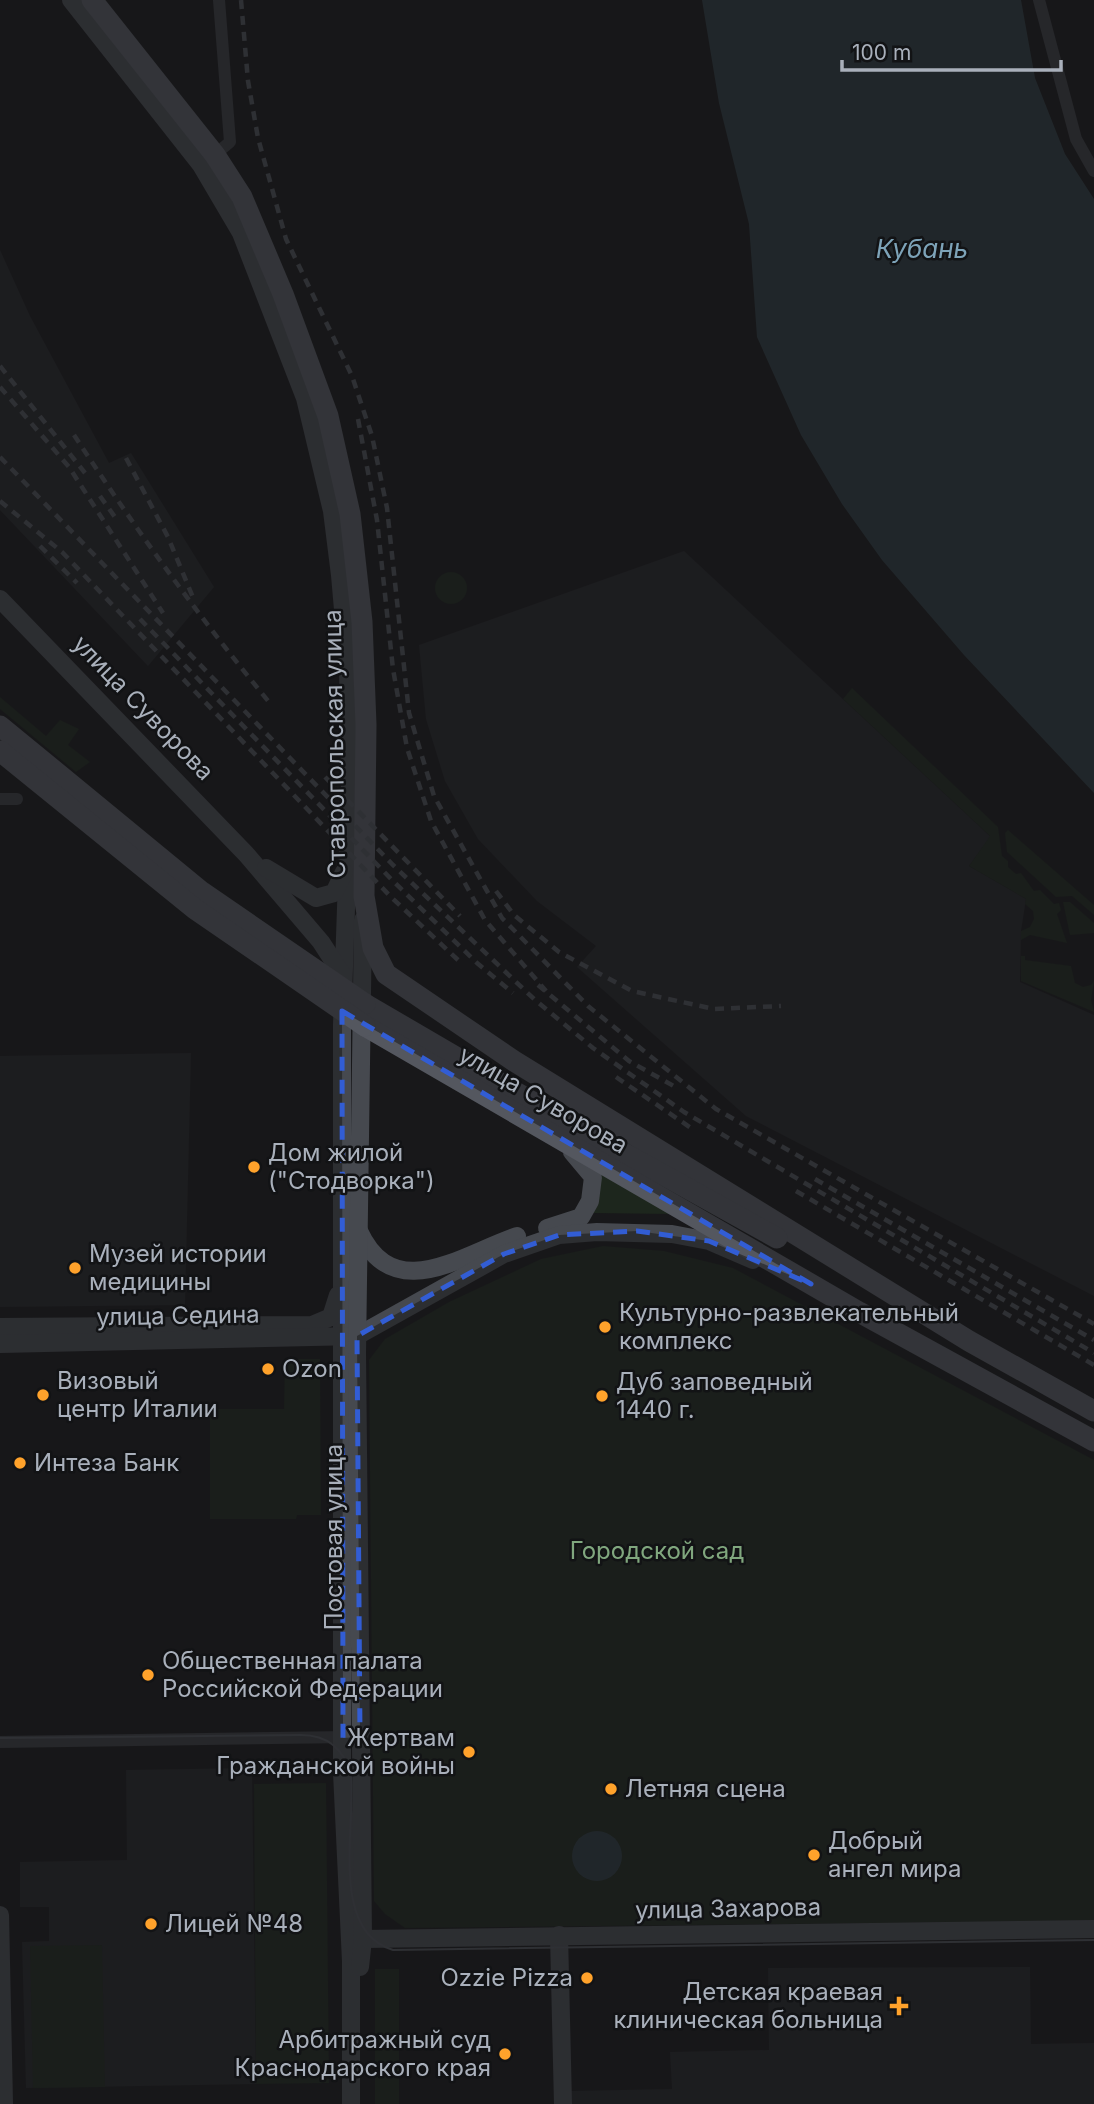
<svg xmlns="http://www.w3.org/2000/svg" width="1094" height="2104" viewBox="0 0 1094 2104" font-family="Inter,sans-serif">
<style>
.built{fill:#232427}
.green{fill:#1d261d}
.water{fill:#2c393f}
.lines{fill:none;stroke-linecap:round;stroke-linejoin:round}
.street{stroke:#383a3f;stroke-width:12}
.secondary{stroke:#46494f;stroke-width:18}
.primary{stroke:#54575f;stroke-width:21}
.tram{stroke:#4b4e54;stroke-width:2}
.rail{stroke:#4b4e54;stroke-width:4.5;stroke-dasharray:9 7;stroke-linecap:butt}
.primary-bridge{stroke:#54575f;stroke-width:21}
.marked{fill:none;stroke:#325dd4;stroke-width:5;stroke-dasharray:14 9;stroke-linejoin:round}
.poi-dot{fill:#ffa22b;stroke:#121315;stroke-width:2.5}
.labels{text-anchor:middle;stroke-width:5;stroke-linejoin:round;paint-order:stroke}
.street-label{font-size:24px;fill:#a9b0bb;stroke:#121315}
.poi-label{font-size:24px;fill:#a9b0bb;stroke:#121315;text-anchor:start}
.park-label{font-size:24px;fill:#80a77e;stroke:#121315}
.water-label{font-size:26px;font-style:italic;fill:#7da3b8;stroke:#121315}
</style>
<rect width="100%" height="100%" fill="#18181a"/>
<g class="built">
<polygon points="0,250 30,316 109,463 131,453 214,587 148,666 0,510"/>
<polygon points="684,551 991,837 969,866 1026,899 1021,931 1020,982 1094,1015 1094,1296 746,1116 577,967 596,946 537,901 478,839 445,781 426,719 419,645"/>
<polygon points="191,1053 185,1305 0,1307 0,1056"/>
<polygon points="252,1768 256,2084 26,2088 22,1942 49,1941 49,1907 20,1907 20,1862 127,1860 126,1770"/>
<polygon points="1030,1967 1031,2044 1094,2043 1094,2104 572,2104 571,2091 672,2089 670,2052 769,2050 768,1968"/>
</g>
<g class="green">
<circle cx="451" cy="588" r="16"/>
<polygon points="852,688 998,827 1002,856 1008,861 1008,867 1016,874 1021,873 1034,891 1040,890 1054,904 1059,903 1061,910 1057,914 1067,943 1030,935 1021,940 1021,931 1030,927 1034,919 1033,911 1025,904 1026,899 969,866 990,836 843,699"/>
<polygon points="0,697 46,736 60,720 79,729 68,745 90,762 76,772 0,709"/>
<polygon points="1008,830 1094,905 1094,915 1072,896 1056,897 1007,852 1005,833"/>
<polygon points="1070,902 1094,923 1094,933 1070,935 1063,902"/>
<polygon points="1021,956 1025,956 1025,960 1071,966 1075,983 1083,987 1091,985 1094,981 1091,1000 1094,1012 1021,981"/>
<polygon points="598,1172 671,1214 592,1213"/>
<polygon points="603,1246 664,1251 733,1268 1094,1460 1094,1921 405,1928 385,1914 374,1901 369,1360 385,1339 449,1302 541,1259"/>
<polygon points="285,1359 320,1359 321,1515 297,1515 296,1519 210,1519 210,1409 284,1409"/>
<polygon points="326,1783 329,2083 256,2084 254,1784"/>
<polygon points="102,1945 105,2087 33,2088 30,1946"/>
<rect x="375" y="1969" width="24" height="135"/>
</g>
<g class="water">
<polygon points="702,0 1021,0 1035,78 1065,154 1094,199 1094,793 964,655 882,560 842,504 801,435 757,337 749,224 719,103"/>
<circle cx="597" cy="1856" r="25"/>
</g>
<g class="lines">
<g class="street">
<polyline points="1039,0 1076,139 1094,171"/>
<polyline points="212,157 230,142 219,0"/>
<polyline points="0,799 17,799"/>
<polyline points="0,1742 350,1737"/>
</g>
<g class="secondary">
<polyline points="71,0 201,165 241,233 305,398 332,511 340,575 348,667 350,792 342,1025 342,1772 351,1961 351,2104"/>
<polyline points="0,599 246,854 321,942 343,976"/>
<polyline points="266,868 316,898 334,893 344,872"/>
<polyline points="547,1228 581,1217 590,1201 593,1177 572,1152"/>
<path d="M359,1231C394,1307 463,1254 517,1236"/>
<polyline points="0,1327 312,1325 331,1317 338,1295"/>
<polyline points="0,1344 357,1336 504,1254 559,1235 597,1232 672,1234 709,1241 753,1260"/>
<polyline points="0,1915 4,2104"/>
<polyline points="559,1935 563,2104"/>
<polyline points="363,1939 1094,1929"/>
<polyline points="360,1967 363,1939 357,1353 363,920"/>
</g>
<g class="primary">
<polyline points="92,0 215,155 242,197 283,294 328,416 350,514 362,622 366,725 364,896 373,948 386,974 514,1061 969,1341 1094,1411"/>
<polyline points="365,1004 548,1111 777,1238"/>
<polyline points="365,1026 859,1312 1094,1441"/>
</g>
<path class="tram" d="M0,1738L301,1735C328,1735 344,1749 351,1775C356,1826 329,1931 393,1950L1094,1940"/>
<g class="rail">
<polyline points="241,0 248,81 258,138 286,239 352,376 372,436 387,508 409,713 434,796 502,918 588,1006 716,1109 1094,1324"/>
<polyline points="0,366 85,473"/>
<polyline points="0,387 69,467 163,613"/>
<polyline points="358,419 377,520 393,669 407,748 431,821 485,920 546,991"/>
<path d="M74,435C135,528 198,616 269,702"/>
<polyline points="0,457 393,865 534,999 593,1048 684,1112 1094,1353"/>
<polyline points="126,458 168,537 194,600"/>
<polyline points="100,496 117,520"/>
<polyline points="0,501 62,552 391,897 458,960"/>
<polyline points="40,546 77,583"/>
<polyline points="140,619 392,880 477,963 513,993"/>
<polyline points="325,777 460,916"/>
<polyline points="496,891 514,915 559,952 632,991 714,1009 781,1006"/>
<polyline points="538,985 629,1061 679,1089"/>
<polyline points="616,1077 694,1130"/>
<polyline points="815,1179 1094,1340"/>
<polyline points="796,1191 1094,1365"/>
</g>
<g class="primary-bridge">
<polyline points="0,726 202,892 365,1004"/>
<polyline points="0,751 195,909 365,1026"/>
</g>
</g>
<path d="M0 0H1094V2104H0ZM342,1011L811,1284L709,1241L637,1231L559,1235L504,1254L357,1336L360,1737L343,1738Z" fill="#18181a" fill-opacity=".55" fill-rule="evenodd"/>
<path class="marked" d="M342,1011L811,1284L709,1241L637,1231L559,1235L504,1254L357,1336L360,1737L343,1738Z"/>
<g class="poi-dot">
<circle cx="254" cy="1167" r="7"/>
<circle cx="75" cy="1268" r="7"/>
<circle cx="605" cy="1327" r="7"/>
<circle cx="268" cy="1369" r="7"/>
<circle cx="43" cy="1395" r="7"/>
<circle cx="602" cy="1396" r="7"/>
<circle cx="20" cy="1463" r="7"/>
<circle cx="148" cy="1675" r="7"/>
<circle cx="469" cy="1752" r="7"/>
<circle cx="611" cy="1789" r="7"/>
<circle cx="814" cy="1855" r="7"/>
<circle cx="151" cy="1924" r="7"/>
<circle cx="587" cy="1978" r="7"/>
<path d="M895.5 1995.5h7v7h7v7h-7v7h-7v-7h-7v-7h7z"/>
<circle cx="505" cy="2054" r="7"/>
</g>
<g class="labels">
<g class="street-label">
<text transform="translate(143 708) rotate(46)" y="8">улица Суворова</text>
<text transform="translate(335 744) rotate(-91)" y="8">Ставропольская улица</text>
<text transform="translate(543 1100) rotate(30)" y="8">улица Суворова</text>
<text transform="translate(178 1316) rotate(-1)" y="8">улица Седина</text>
<text transform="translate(334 1537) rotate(-90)" y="8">Постовая улица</text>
<text transform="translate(728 1909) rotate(-1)" y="8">улица Захарова</text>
</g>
<g class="poi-label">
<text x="268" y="1161">Дом жилой<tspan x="268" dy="28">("Стодворка")</tspan></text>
<text x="89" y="1262">Музей истории<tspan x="89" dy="28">медицины</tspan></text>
<text x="619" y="1321">Культурно-развлекательный<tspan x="619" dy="28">комплекс</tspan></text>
<text x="282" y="1377">Ozon</text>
<text x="57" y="1389">Визовый<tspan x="57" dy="28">центр Италии</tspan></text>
<text x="616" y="1390">Дуб заповедный<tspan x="616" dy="28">1440 г.</tspan></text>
<text x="34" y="1471">Интеза Банк</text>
<text x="162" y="1669">Общественная палата<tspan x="162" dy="28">Российской Федерации</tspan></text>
<text x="455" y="1746" text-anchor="end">Жертвам<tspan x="455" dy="28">Гражданской войны</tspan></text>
<text x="625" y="1797">Летняя сцена</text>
<text x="828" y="1849">Добрый<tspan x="828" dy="28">ангел мира</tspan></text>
<text x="165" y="1932">Лицей №48</text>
<text x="573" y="1986" text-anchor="end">Ozzie Pizza</text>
<text x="883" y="2000" text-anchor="end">Детская краевая<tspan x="883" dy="28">клиническая больница</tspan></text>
<text x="491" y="2048" text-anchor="end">Арбитражный суд<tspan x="491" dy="28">Краснодарского края</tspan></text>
</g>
<g class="park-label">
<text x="657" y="1559">Городской сад</text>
</g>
<g class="water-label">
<text x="922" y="258">Кубань</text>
</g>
</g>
<path d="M842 60v10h219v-10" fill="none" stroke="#a9b0bb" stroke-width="3.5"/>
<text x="852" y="60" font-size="21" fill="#a9b0bb" stroke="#121315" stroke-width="5" paint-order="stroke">100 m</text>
</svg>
